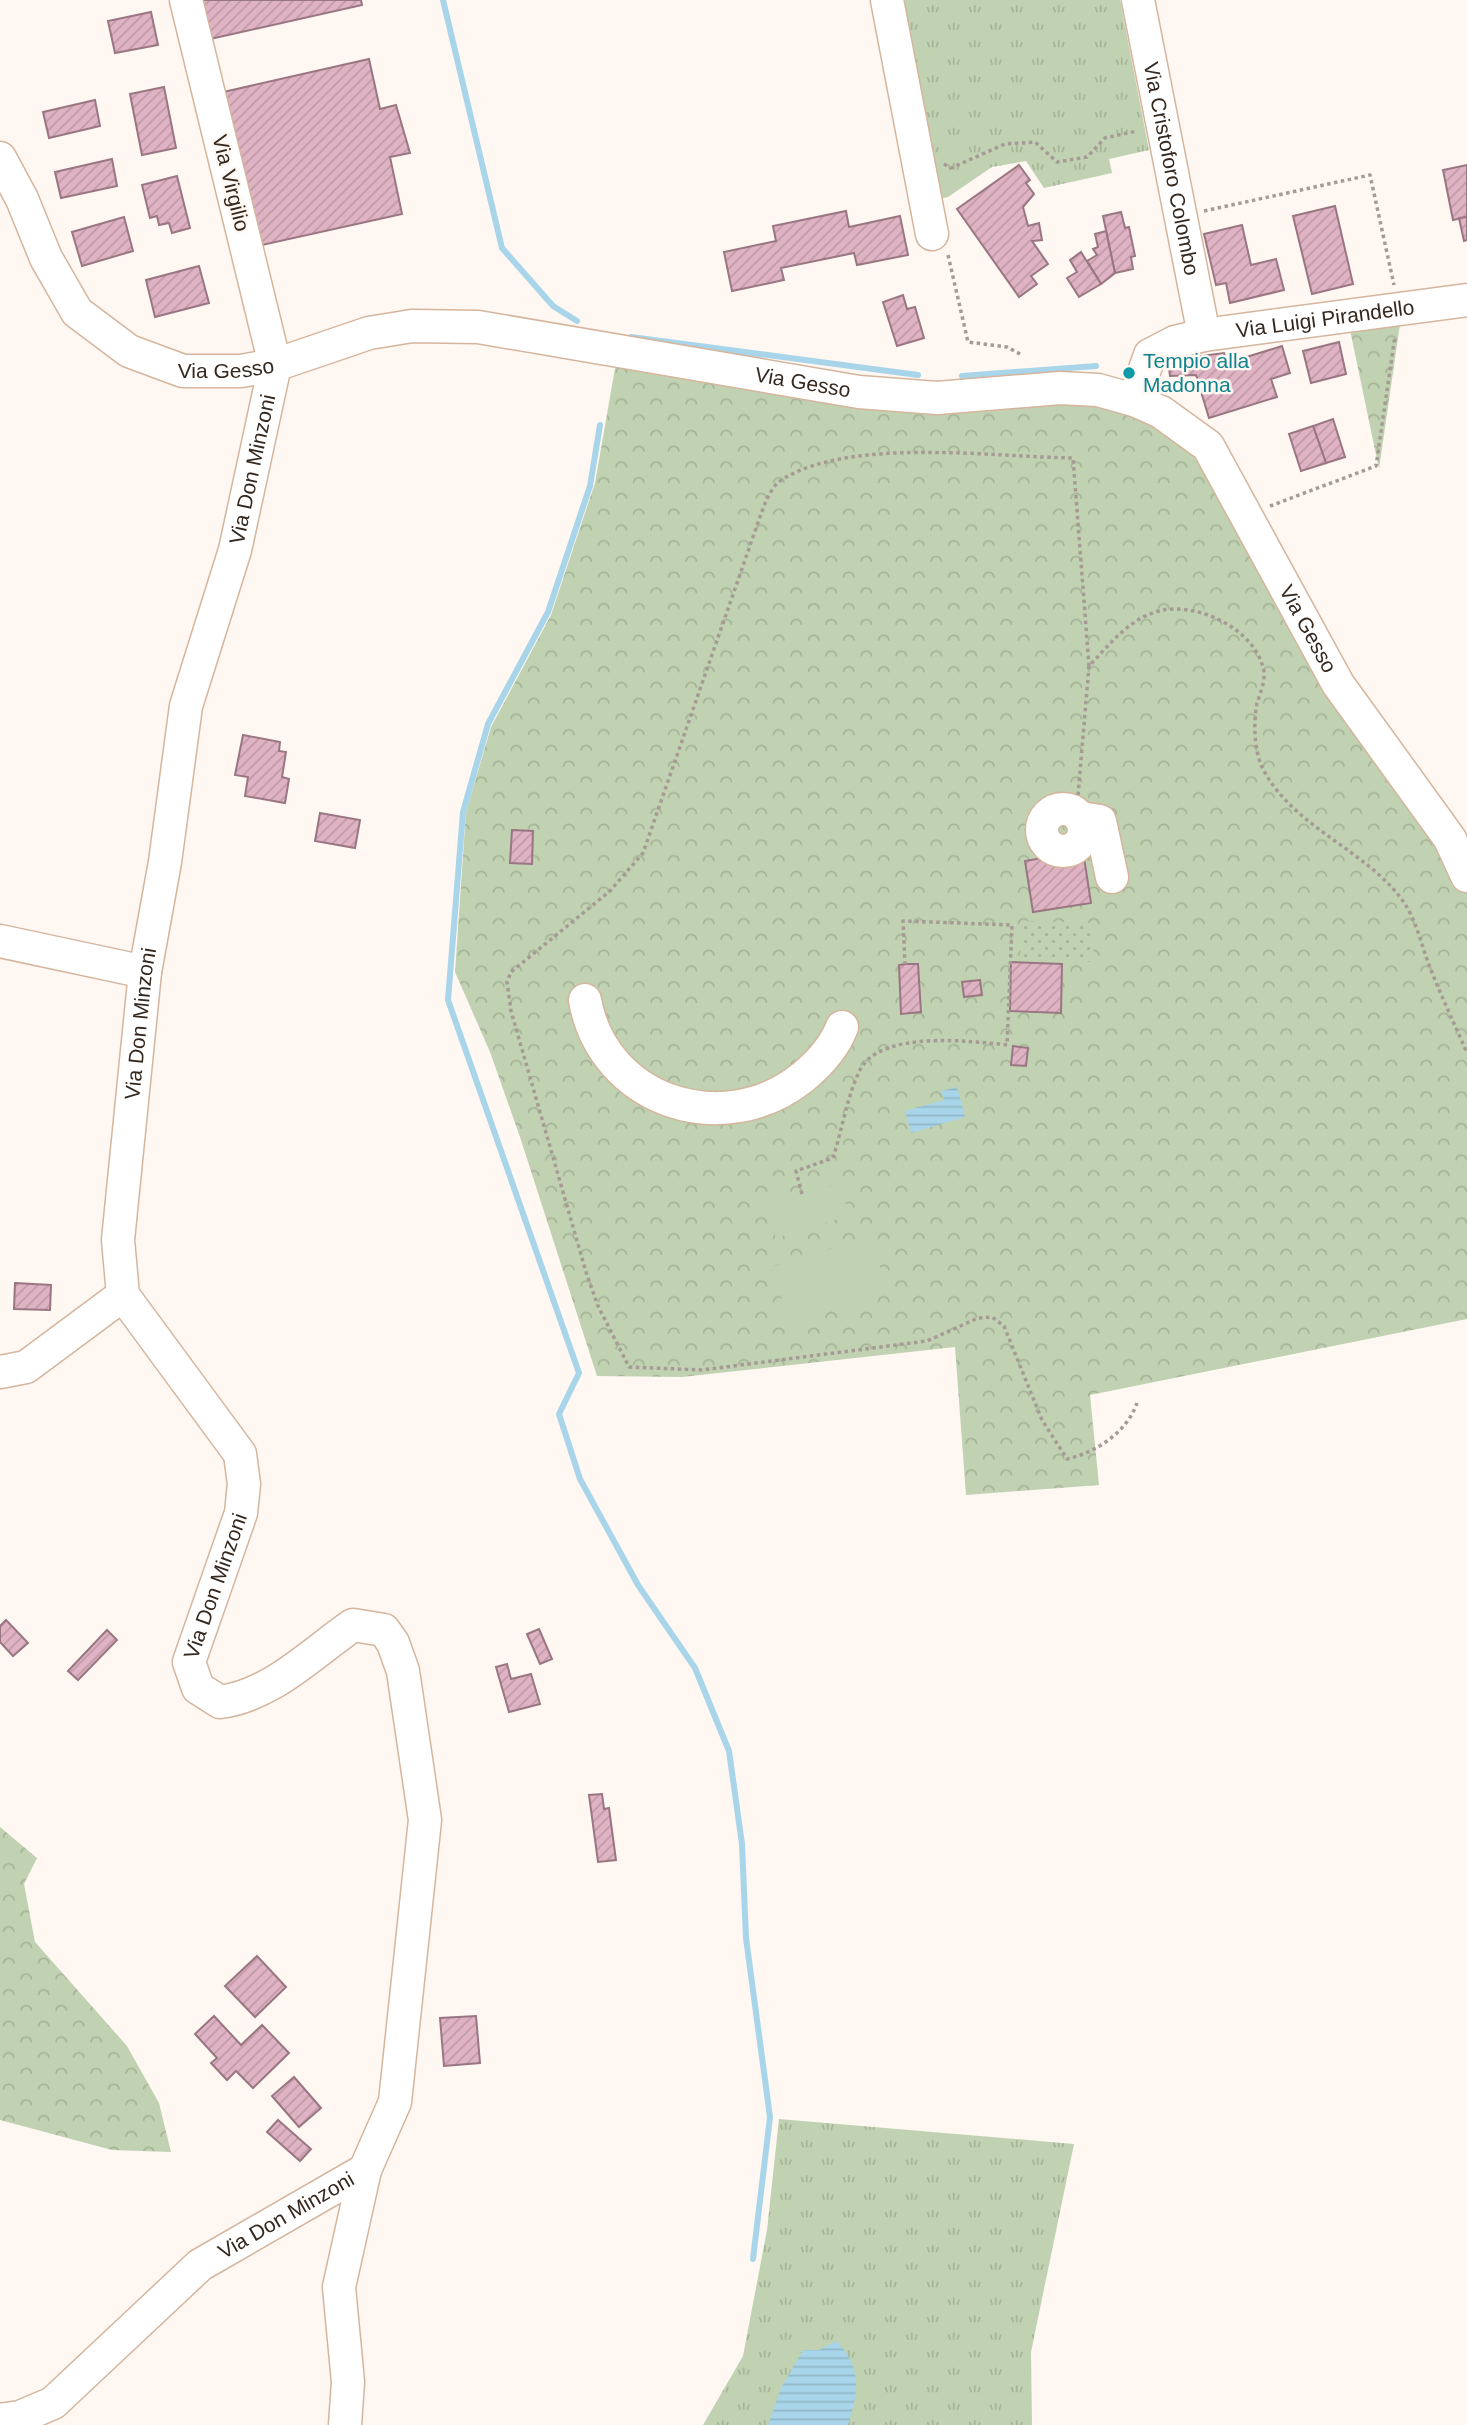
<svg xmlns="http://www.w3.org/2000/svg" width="1467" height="2425" viewBox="0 0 1467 2425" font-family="Arial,sans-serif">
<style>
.grass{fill:url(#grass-tufts)}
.forest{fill:url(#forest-crowns)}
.garden{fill:url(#garden-dots)}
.pitch{fill:#c0d2b1}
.water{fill:url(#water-rules)}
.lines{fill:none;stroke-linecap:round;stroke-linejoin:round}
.stream{stroke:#a8d5e9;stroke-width:6}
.building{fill:url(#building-hatch);stroke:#9a7683;stroke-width:2}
.minor-casing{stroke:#d5b59d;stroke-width:35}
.path{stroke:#a59b94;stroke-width:3.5;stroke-dasharray:3.5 3.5;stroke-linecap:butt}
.minor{stroke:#fff;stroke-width:32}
.culture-dot{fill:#0f9aa8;stroke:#fef7f2;stroke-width:2.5}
.labels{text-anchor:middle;stroke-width:5;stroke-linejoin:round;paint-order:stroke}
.street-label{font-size:21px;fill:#35281f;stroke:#fef7f2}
.culture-label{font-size:21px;fill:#0d838f;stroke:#fef7f2;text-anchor:start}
</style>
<defs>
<pattern id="grass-tufts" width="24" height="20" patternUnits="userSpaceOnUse" patternTransform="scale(1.75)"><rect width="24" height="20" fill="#c0d2b1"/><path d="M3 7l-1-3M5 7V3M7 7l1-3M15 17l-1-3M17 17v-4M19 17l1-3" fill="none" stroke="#a6b498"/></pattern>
<pattern id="forest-crowns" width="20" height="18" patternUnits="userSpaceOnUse" patternTransform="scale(1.75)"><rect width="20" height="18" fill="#c0d2b1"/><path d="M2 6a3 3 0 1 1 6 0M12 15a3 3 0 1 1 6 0" fill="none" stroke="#a6b498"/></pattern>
<pattern id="garden-dots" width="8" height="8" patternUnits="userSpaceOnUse" patternTransform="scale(1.75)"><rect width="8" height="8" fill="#c0d2b1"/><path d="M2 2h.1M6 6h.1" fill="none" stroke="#a6b498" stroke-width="1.8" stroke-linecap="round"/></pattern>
<pattern id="water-rules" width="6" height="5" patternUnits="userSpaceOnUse" patternTransform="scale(1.75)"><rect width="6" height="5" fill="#a8d5e9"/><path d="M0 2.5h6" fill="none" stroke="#91b7c7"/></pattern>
<pattern id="building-hatch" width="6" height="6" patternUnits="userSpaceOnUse" patternTransform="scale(1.75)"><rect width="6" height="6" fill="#dfb3c3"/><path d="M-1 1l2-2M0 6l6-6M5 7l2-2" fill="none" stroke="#c09aa7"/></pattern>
</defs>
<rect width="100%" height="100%" fill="#fef7f2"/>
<g class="grass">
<polygon points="896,0 1120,0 1149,150 1109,159 1112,173 1044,188 1026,161 992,167 948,197 934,200"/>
<polygon points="779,2119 1074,2144 1031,2352 1032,2425 703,2425 743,2356 767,2230"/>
</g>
<g class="forest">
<polygon points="1401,317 1379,469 1349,325"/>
<polygon points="618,351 873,393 1080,379 1212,462 1467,864 1467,1319 1090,1395 1099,1485 966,1495 955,1347 682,1377 597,1376 520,1137 490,1052 455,972 466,812 491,727 551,615 595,483"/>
<polygon points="0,1827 37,1858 24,1884 35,1942 127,2046 159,2103 171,2152 112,2150 0,2120"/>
</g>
<polygon class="garden" points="1022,921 1094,923 1093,962 1020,959"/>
<g class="pitch">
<polygon points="840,1183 849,1216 776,1238 766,1205"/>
<polygon points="871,1237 888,1292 789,1322 772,1267"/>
</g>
<g class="water">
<polygon points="957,1087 965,1117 911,1133 905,1111 944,1100 941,1091"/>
<path d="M836,2341C862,2366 859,2392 848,2425H768L781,2388L803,2350H819Z"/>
</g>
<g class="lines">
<g class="stream">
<polyline points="443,0 502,248 553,306 577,321"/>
<polyline points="631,337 918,375"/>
<polyline points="962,376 1096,366"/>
<polyline points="600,425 590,486 548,612 488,724 463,812 448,1000 579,1373 559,1414 580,1479 638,1585 695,1668 729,1751 742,1844 746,1938 770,2117 753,2259"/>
</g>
</g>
<g class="building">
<polygon points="201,0 361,0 362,5 210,39"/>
<polygon points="151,12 158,45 115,53 108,21"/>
<polygon points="369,59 380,109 396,105 410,153 390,157 402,214 253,247 219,93"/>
<polygon points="164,87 176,148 142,155 130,94"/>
<polygon points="95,100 100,126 49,138 43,112"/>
<polygon points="112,159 117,186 61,198 55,172"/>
<polygon points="1019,165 1030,180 1026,183 1034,194 1023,207 1028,226 1039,223 1042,240 1032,241 1048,264 1031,276 1037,284 1019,297 957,209"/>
<polygon points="1467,165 1467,217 1453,220 1443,170"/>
<polygon points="177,176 190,228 172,233 169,223 159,225 157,216 150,218 142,185"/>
<polygon points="1335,206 1353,284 1312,294 1293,216"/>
<polygon points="846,211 849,227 900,216 908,255 857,265 854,253 781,268 784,280 732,291 724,252 776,241 773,226"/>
<polygon points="1121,212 1125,228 1129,227 1135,256 1131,257 1133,269 1115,273 1103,216"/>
<polygon points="124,217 133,251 82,266 72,232"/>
<polygon points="1467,217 1467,240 1464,241 1459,218"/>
<polygon points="1242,225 1251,265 1276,259 1284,290 1230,303 1226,283 1216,285 1204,234"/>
<polygon points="1106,231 1115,273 1101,284 1087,261 1097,255 1093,249 1098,247 1095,234"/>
<polygon points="1081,252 1101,284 1079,297 1067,278 1077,272 1070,260"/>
<polygon points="199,266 209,303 155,317 146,280"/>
<polygon points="903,295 907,309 915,307 924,338 897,346 883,302"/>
<polygon points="1339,342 1346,374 1311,383 1303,351"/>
<polygon points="1282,346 1290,373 1271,379 1277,397 1209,418 1196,375 1170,376 1168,360 1224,353 1227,363"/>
<polygon points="1333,419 1345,457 1326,463 1313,426"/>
<polygon points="1313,426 1326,463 1301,471 1289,434"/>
<polygon points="243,735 280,742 279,751 286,752 282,777 289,779 285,803 245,796 248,777 235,775"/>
<polygon points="320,813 360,820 355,848 315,841"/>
<polygon points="512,830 533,831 532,864 510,863"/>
<polygon points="1083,851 1091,903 1033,912 1025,861"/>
<polygon points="1011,962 1062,964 1061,1013 1010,1011"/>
<polygon points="905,964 918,964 921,1012 901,1014 899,965"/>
<polygon points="980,980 982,995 964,997 962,982"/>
<polygon points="1013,1046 1028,1048 1026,1066 1011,1065"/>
<polygon points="15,1283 51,1285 50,1310 14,1309"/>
<polygon points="6,1620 28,1643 13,1656 0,1642 0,1626"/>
<polygon points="539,1629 552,1659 540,1664 527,1634"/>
<polygon points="107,1630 117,1640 78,1680 68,1671"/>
<polygon points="507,1664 511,1679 531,1674 540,1704 509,1712 496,1667"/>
<polygon points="602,1794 604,1809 609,1808 616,1860 598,1862 589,1795"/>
<polygon points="257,1956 286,1987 255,2017 225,1986"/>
<polygon points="214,2016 241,2045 262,2025 289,2053 253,2088 236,2071 227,2080 211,2063 217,2058 195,2034"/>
<polygon points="476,2016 480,2063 444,2066 440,2018"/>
<polygon points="294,2077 321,2108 299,2127 272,2096"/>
<polygon points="278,2120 311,2149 300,2161 267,2132"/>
</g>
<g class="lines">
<g class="minor-casing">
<g id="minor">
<polyline points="887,0 932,234"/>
<path id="s1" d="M1138,0L1204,335"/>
<path id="s2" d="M0,158L22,199L46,258L77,312L129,351L183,371H241L275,365L369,333L412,326L478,327L859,392L937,398L1060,388L1098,390L1134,400L1161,412L1208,446L1338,684L1450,839L1467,876"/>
<path id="s3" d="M1134,400L1150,355L1175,342L1204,335L1467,300"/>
<circle cx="1063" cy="830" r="21"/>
<polyline points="1080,818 1100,821 1112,877"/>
<polyline points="0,941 145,972"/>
<path d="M585,1000C603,1102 724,1141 803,1077C820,1063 834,1048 842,1027"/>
<polyline points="0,1372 26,1367 123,1295"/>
<path id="s4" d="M0,2420L20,2417L53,2403L200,2265L365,2170L395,2102L425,1820L403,1671L393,1643L384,1630L353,1625C311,1654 272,1695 220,1702L198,1688L189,1662L241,1513L244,1484L240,1454L123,1295L118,1240L145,972L165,862L186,706L235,550L275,365L186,0"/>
<polyline points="345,2425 348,2382 339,2287 365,2170"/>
</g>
</g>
<g class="path">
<polyline points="944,164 951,168 1005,144 1035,142 1057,162 1087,157 1105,138 1137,131"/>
<polyline points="1204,211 1370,175 1394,285"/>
<polyline points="948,255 968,342 1007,347 1020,354"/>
<polyline points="1270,506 1376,466 1395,336"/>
<path d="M1089,666L1073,458C993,457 852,437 783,479C771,486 766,501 761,514L643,853L610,891L511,972L507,982L511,1011L586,1272L598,1306L629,1367L702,1370L927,1341L978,1318L992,1317L1004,1326L1042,1420L1067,1459C1097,1452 1127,1432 1137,1403"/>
<path d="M1078,795L1089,666C1109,645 1130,618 1159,611C1198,601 1257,630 1264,672C1265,682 1260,694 1257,703C1253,723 1254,753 1264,771C1296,829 1365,849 1403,901C1417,921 1422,948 1431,970C1442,998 1455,1025 1467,1053"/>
<path d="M802,1194L796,1171L833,1158C842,1130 847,1096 860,1070C880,1030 971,1041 1007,1045L1012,925L903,921L905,964"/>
</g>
<use href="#minor" class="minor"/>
</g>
<circle class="culture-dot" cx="1129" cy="373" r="7"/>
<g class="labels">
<g class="street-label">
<text dy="7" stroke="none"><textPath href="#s1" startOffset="172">Via Cristoforo Colombo</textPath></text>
<text transform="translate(231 183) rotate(76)" y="7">Via Virgilio</text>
<text dy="7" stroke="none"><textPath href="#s3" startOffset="228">Via Luigi Pirandello</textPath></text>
<text dy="7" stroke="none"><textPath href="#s2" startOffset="338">Via Gesso</textPath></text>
<text dy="7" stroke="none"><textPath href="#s2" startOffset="926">Via Gesso</textPath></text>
<text dy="7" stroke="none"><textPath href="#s4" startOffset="2497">Via Don Minzoni</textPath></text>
<text dy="7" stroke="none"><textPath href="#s2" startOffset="1556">Via Gesso</textPath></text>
<text dy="7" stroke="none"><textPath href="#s4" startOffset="1930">Via Don Minzoni</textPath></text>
<text dy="7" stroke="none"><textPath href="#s4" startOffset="1323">Via Don Minzoni</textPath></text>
<text dy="7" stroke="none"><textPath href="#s4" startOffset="357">Via Don Minzoni</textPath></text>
</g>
<g class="culture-label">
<text x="1143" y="368">Tempio alla<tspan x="1143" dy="24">Madonna</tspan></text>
</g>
</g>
</svg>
